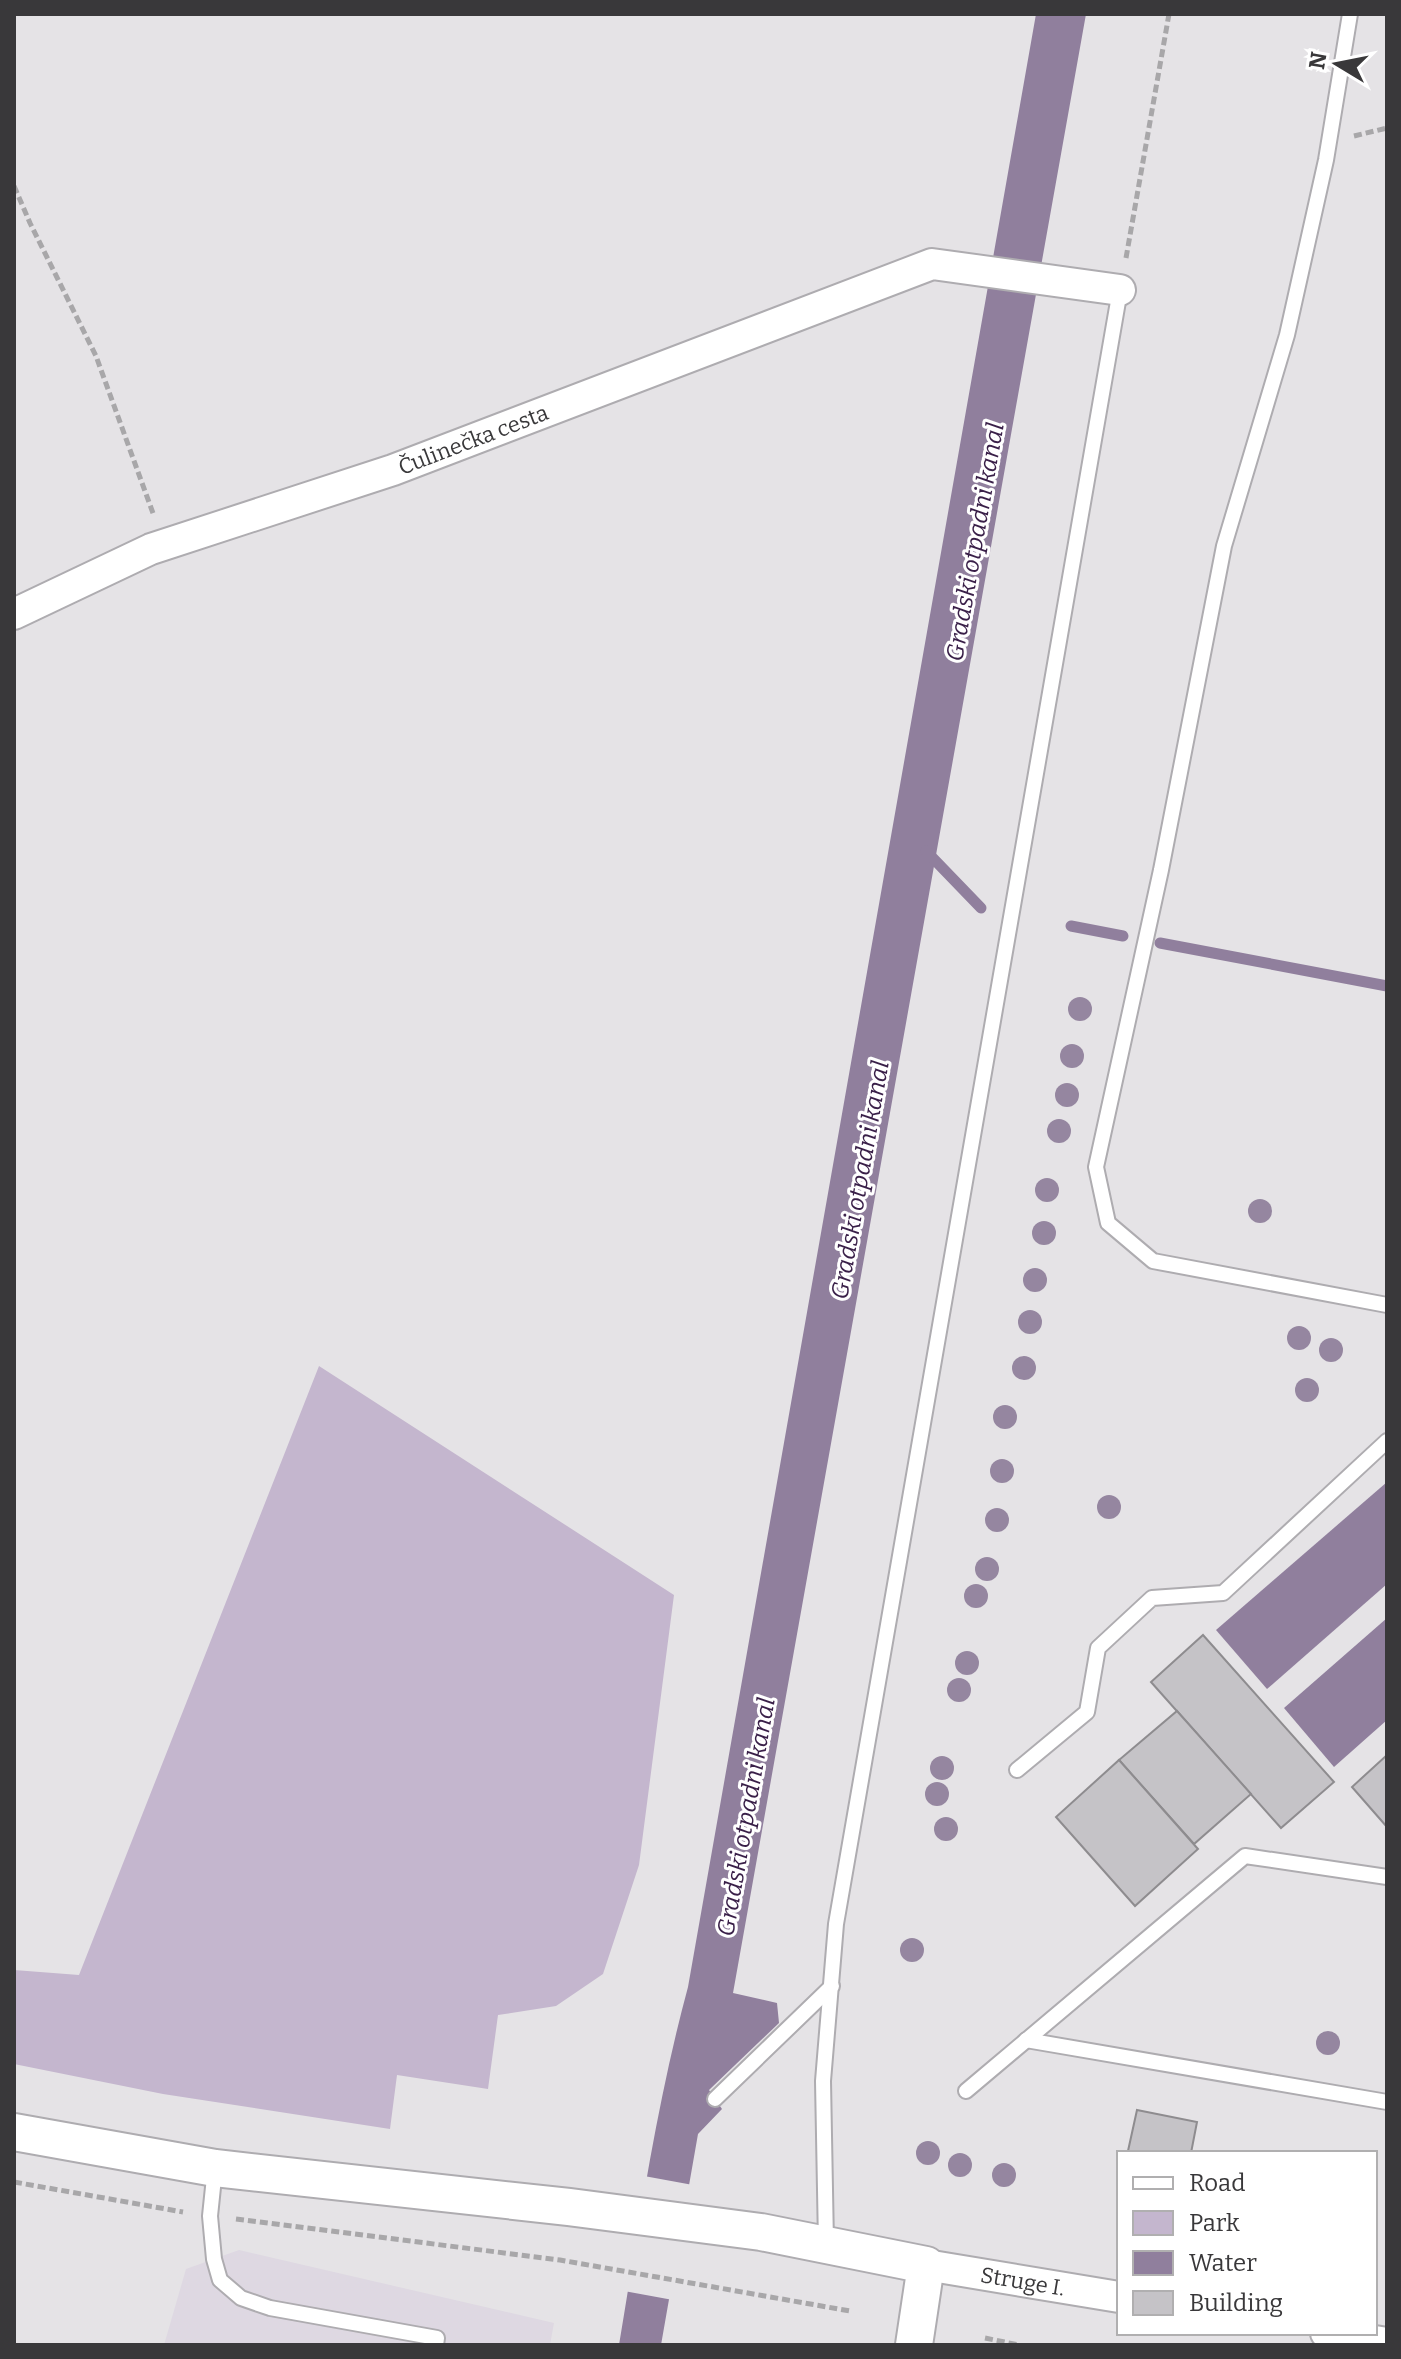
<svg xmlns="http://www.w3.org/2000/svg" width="1401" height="2359" viewBox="0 0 1401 2359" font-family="Bitter,serif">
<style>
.built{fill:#ded8e2}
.green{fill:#c4b6ce}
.water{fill:#907f9d}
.pier{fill:#e5e3e6}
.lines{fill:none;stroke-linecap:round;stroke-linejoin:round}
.stream{stroke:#907f9d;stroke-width:11}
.building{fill:#c5c3c7;stroke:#8e8c8f;stroke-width:2}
.service-casing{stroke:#aeacb0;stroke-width:18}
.minor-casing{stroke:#aeacb0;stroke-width:34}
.tertiary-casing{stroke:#aeacb0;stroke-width:40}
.path{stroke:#a8a7a9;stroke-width:5;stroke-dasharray:8 4;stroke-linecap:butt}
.service{stroke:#fff;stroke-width:14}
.minor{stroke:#fff;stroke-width:30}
.tertiary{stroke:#fff;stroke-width:36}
.tree{fill:#9586a0}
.labels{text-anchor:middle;stroke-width:6;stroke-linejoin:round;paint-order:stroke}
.street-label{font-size:22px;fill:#39383a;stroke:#fff}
.water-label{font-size:24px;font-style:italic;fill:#391f48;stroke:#fff}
</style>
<rect width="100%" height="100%" fill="#e5e3e6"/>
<polygon class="built" points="239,2250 554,2323 550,2345 164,2345 186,2269"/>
<polygon class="green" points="319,1366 674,1595 639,1865 603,1974 556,2006 498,2015 488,2089 397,2075 390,2129 163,2094 14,2064 14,1970 79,1975"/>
<g class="water">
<path d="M1036,14H1086L733,1993L777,2003L779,2023L709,2090L722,2109L698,2134L661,2345H619C639,2225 656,2105 688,1987Z"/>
<polygon points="1387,1482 1387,1584 1267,1689 1216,1630"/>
<polygon points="1387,1618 1387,1720 1334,1767 1284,1708"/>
</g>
<polygon class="pier" points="644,2176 693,2185 673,2300 624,2291"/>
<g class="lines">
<g class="stream">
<polyline points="926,851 981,908"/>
<polyline points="1071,926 1123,936"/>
<polyline points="1160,943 1387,986"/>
</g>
</g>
<g class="building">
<polygon points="1203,1635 1334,1782 1281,1828 1151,1682"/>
<polygon points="1177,1711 1251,1794 1194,1844 1119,1760"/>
<polygon points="1387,1755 1387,1827 1352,1787"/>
<polygon points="1119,1760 1198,1849 1135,1906 1056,1817"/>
<polygon points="1137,2110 1197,2122 1191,2153 1142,2153 1128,2151"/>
</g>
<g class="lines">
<g class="service-casing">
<g id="service">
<polyline points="1350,14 1326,160 1287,335 1224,546 1161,870 1096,1167 1108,1223 1153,1261 1387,1305"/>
<polyline points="1017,1770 1087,1712 1098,1648 1152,1598 1223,1593 1387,1441"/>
<polyline points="1026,2040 1387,2102"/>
<polyline points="966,2091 1245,1856 1387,1877"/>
<polyline points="715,2099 832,1986"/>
<polyline points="215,2168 210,2216 214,2259 220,2280 241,2298 270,2308 437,2338 436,2345"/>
<polyline points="826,2244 823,2081 836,1924 1120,290"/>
</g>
</g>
<g class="minor-casing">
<g id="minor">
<path id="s1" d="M14,614L151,549L393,470L932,264L1120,290"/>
<path id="s2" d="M926,2265L1119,2297"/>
<polyline points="1326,2333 1387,2343"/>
</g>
</g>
<g class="tertiary-casing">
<polyline id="tertiary" points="14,2132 215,2168 569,2207 761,2232 926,2265 914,2345"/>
</g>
<g class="path">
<polyline points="1354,136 1387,128"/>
<polyline points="14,186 30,223 96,356 154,516"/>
<polyline points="1126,258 1169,14"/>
<polyline points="14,2182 183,2212"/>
<polyline points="236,2219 560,2260 850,2311"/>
<polyline points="985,2338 1019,2345"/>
</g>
<use href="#service" class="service"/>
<use href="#minor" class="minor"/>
<use href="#tertiary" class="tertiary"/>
</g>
<g class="tree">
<circle cx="1080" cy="1009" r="12"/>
<circle cx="1072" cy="1056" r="12"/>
<circle cx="1067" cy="1095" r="12"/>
<circle cx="1059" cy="1131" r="12"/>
<circle cx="1047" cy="1190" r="12"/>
<circle cx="1260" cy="1211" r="12"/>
<circle cx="1044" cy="1233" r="12"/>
<circle cx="1035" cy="1280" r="12"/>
<circle cx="1030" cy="1322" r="12"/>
<circle cx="1299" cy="1338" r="12"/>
<circle cx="1331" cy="1350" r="12"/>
<circle cx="1024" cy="1368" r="12"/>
<circle cx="1307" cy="1390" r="12"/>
<circle cx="1005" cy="1417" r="12"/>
<circle cx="1002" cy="1471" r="12"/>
<circle cx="1109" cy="1507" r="12"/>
<circle cx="997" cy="1520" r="12"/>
<circle cx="987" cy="1569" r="12"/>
<circle cx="976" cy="1596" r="12"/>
<circle cx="967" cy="1663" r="12"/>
<circle cx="959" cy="1690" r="12"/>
<circle cx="942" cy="1768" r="12"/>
<circle cx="937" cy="1794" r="12"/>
<circle cx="946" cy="1829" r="12"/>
<circle cx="912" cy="1950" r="12"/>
<circle cx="1328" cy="2043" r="12"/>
<circle cx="928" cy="2153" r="12"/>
<circle cx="960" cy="2165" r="12"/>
<circle cx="1004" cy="2175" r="12"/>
</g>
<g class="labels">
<g class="street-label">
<text dy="8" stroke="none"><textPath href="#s1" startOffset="492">Čulinečka cesta</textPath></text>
<text dy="8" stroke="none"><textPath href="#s2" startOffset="98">Struge I.</textPath></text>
</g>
<g class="water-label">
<text transform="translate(975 542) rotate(-80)" y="8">Gradski otpadni kanal</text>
<text transform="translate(860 1180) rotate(-80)" y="8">Gradski otpadni kanal</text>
<text transform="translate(746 1817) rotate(-80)" y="8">Gradski otpadni kanal</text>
</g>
</g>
<rect width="1401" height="2359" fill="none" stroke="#39383a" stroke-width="32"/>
<rect x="1117" y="2151" width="260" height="184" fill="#ffffff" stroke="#b0afb0" stroke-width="2"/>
<rect x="1133" y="2177" width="40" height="12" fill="#ffffff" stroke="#b0afb0" stroke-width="2"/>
<text x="1189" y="2191" font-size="24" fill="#39383a">Road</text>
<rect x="1133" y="2211" width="40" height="24" fill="#c4b6ce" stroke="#b0afb0" stroke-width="2"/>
<text x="1189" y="2231" font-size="24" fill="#39383a">Park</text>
<rect x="1133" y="2251" width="40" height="24" fill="#907f9d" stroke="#b0afb0" stroke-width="2"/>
<text x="1189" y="2271" font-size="24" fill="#39383a">Water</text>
<rect x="1133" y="2291" width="40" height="24" fill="#c5c3c7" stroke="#b0afb0" stroke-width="2"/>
<text x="1189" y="2311" font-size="24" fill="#39383a">Building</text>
<g transform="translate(1337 64) rotate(280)" stroke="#ffffff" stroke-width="6" paint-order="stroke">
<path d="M0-6L14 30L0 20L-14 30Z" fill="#39383a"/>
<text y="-12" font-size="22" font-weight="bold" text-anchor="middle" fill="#39383a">N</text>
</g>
</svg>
